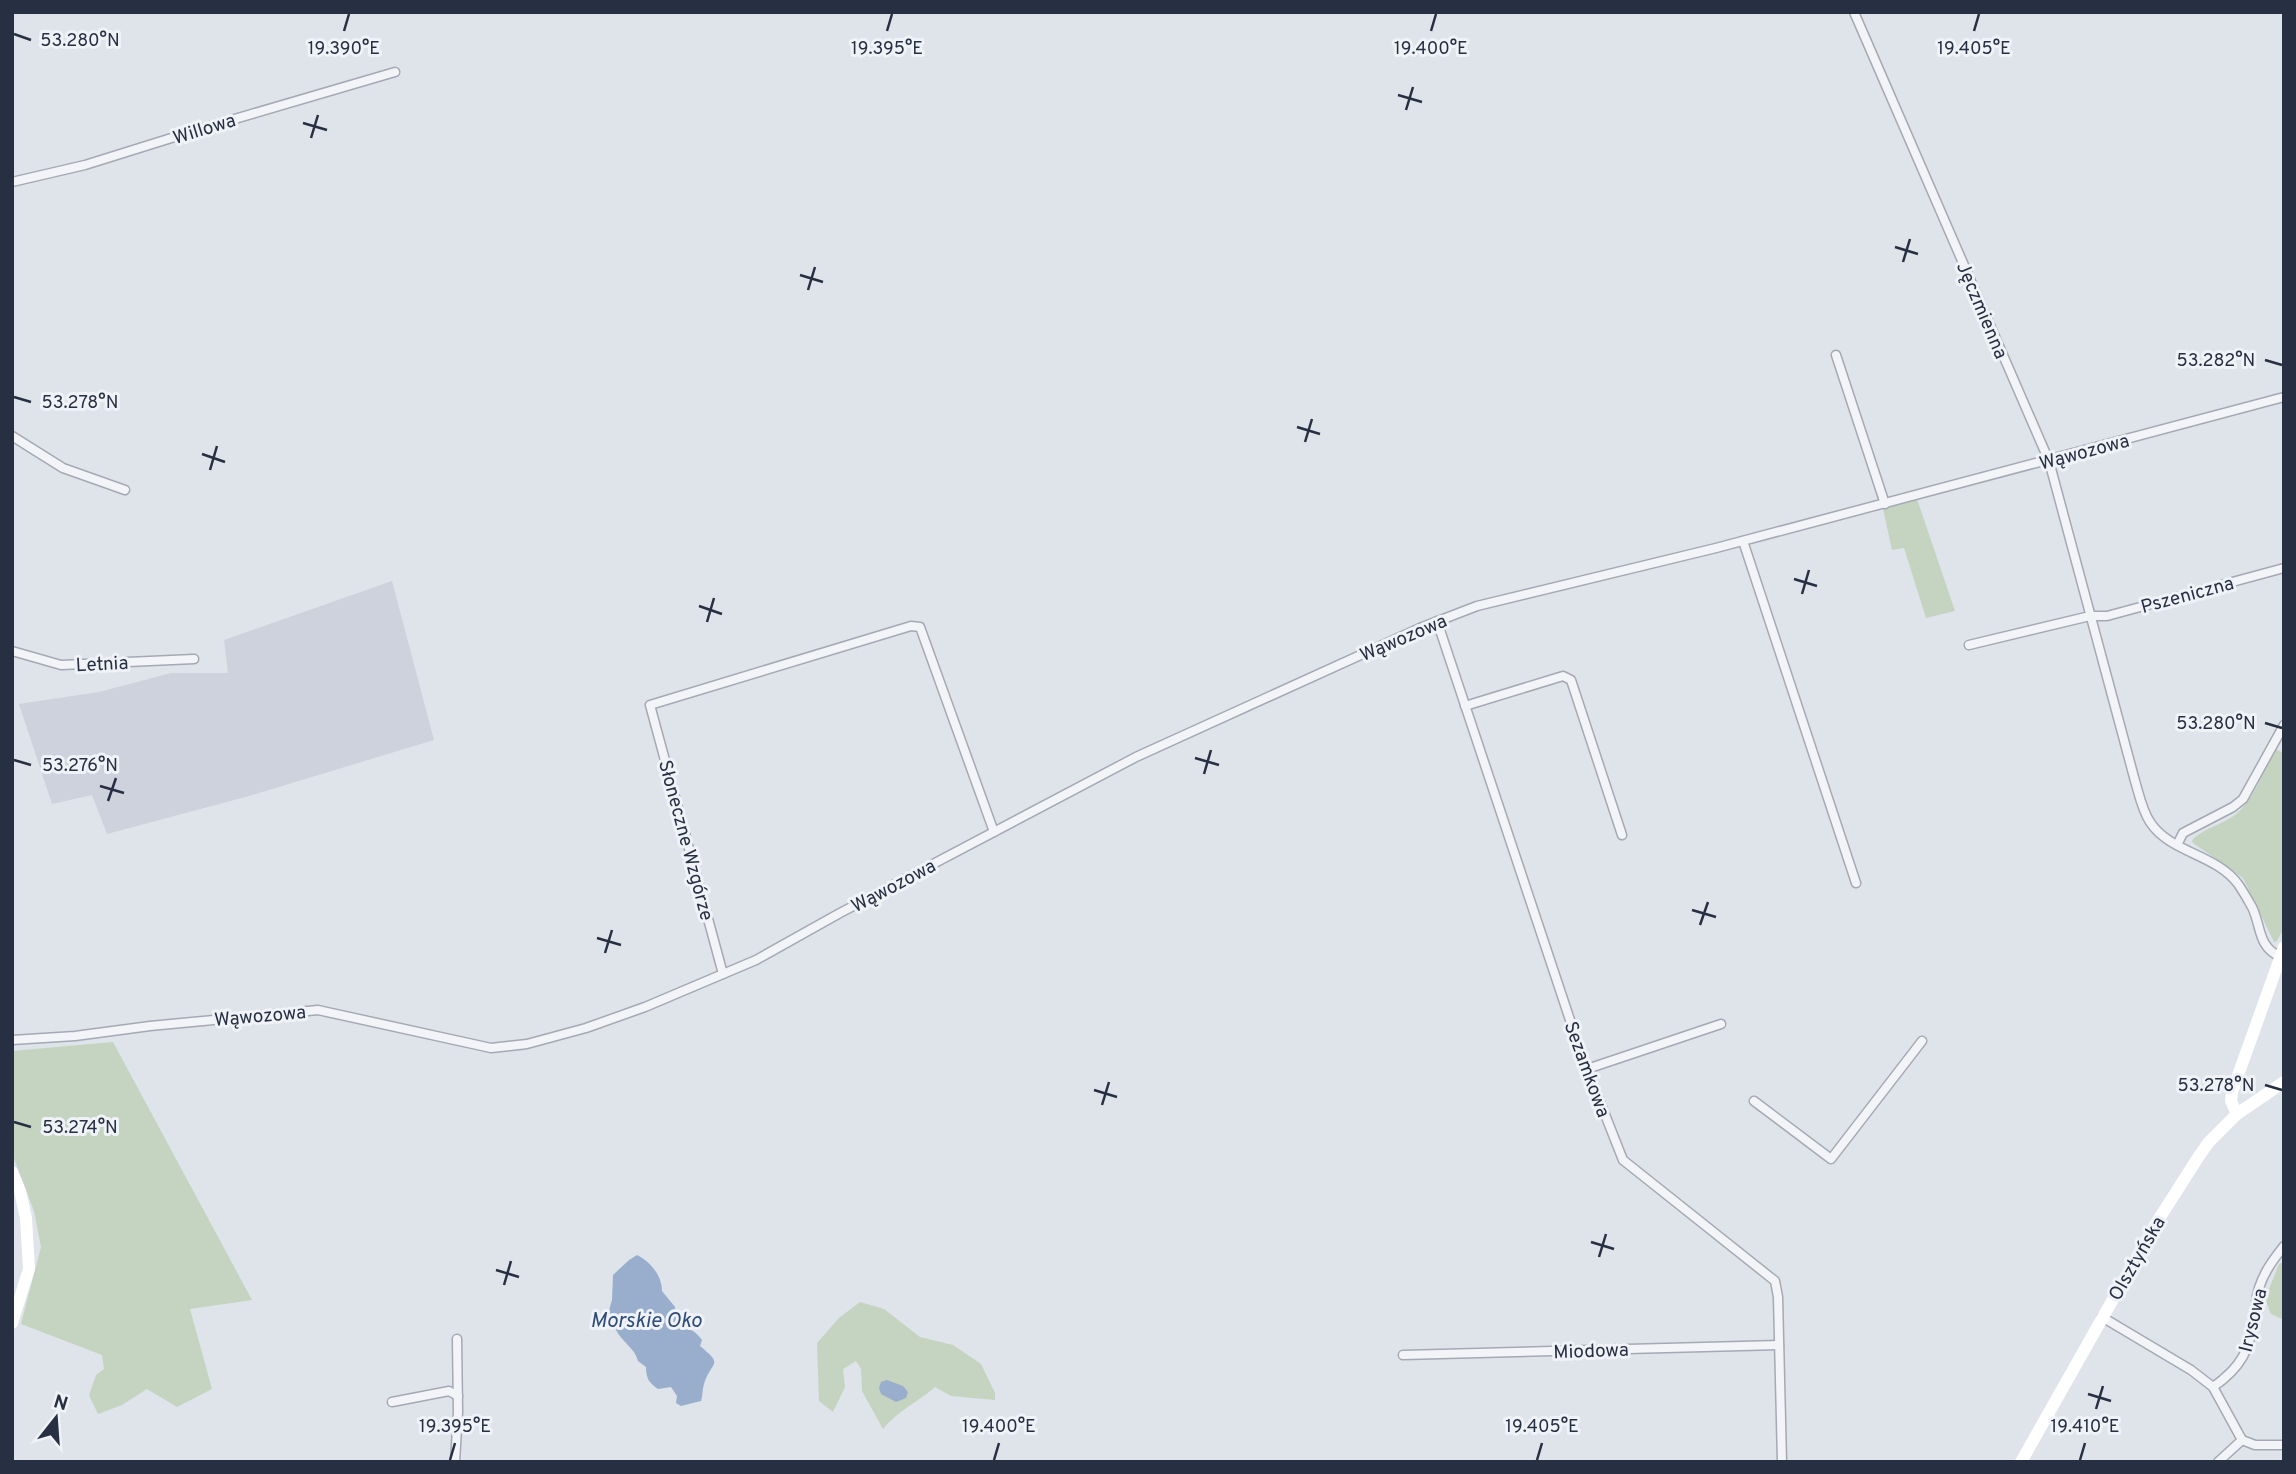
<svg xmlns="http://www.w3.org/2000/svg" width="2296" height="1474" viewBox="0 0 2296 1474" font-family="Overpass,sans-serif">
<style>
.built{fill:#cdd2dc}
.green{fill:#c4d4c0}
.water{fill:#98aecc}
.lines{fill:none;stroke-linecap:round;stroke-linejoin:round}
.street-casing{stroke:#a4a9b4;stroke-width:11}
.street{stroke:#f3f4f8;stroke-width:8}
.secondary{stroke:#fff;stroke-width:12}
.ticks{fill:none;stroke:#272f42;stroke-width:2.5}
.labels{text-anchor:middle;stroke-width:6;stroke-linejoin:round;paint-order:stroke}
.street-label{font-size:19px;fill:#272f42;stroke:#eff2f7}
.water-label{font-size:21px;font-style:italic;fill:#2e4b79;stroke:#eff2f7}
.ticks-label{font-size:18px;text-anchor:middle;fill:#272f42;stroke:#eff2f7;stroke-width:6;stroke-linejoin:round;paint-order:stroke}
</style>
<rect width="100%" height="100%" fill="#dfe3ea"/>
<polygon class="built" points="392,581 434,740 249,796 107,834 92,795 52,804 19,704 99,692 171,673 228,673 224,640"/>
<g class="green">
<polygon points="1917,499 1955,611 1926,618 1904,548 1892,550 1883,509"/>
<path d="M2275,749L2284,753V934L2281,933L2277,941L2274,942L2243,878L2193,843L2192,840C2206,827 2221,825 2235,815C2254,800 2264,770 2275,749Z"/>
<polygon points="113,1042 252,1300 190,1309 212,1389 177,1407 147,1389 122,1405 98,1414 89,1395 96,1375 104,1369 102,1355 21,1324 41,1247 34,1211 12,1153 12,1051"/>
<polygon points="2284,1262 2284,1320 2271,1314 2265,1299 2279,1264"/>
<path d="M860,1302L884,1309L920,1337L953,1345L981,1364L995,1393V1400L951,1396L935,1387C919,1401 895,1413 883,1429L862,1391L861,1369L856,1361L843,1369L845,1387L833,1412L819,1401L817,1343L839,1318Z"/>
</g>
<g class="water">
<path d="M637,1255C651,1262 662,1276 662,1291L675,1307L677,1323L681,1328C691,1328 696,1332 702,1340L700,1346C725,1366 711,1361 704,1384C702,1390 703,1395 701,1401L681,1406L676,1403L677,1396L671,1387L658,1389C649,1383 646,1378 646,1367L638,1361C635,1348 622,1342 616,1330C613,1324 613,1320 608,1314L612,1300L613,1275L629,1260Z"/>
<polygon points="887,1380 903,1386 908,1392 906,1398 896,1402 881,1394 879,1388 881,1382"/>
</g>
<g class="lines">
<g class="street-casing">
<g id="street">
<path d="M1854,12L2049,461L2135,781C2139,794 2142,810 2150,822C2170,853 2216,854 2238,884C2243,891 2248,900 2252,907C2262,928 2257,945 2280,957"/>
<polyline points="12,182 85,165 197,130 395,72"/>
<polyline points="1836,355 1885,504"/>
<polyline points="12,436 63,468 125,490"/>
<polyline points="1743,541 1856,883"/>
<polyline points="1437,621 1583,1059 1623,1160 1775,1281 1778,1297 1782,1462"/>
<polyline points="1969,645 2090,616 2107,616 2284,568"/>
<polyline points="12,651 61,665 194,659"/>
<polyline points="1465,706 1563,676 1571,680 1622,835"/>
<polyline points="2177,845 2183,833 2233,807 2243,799 2284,725"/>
<polyline points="723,974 650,705 911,626 920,627 994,832"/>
<polyline points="12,1040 75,1036 150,1026 318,1010 491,1048 527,1044 586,1028 645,1007 756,960 840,913 1136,757 1420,628 1477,606 1716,548 2284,397"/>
<polyline points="1587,1069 1721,1024"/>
<polyline points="1754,1101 1831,1159 1922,1041"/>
<polyline points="2102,1317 2191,1370 2213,1387"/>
<polyline points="1403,1355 1779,1345"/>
<polyline points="392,1402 449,1391 458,1396"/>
<path d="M2242,1440L2213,1387C2242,1367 2250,1349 2255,1315C2256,1306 2256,1296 2259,1288C2264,1272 2273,1260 2284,1246"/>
<polyline points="2242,1440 2255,1445 2284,1445"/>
<polyline points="455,1462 458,1412 457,1339"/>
<polyline points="2218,1462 2242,1440"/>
</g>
</g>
<use href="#street" class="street"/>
<g class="secondary">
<polyline points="2237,1114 2231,1101 2232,1092 2284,947"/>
<polyline points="12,1172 20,1191 26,1218 29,1269 12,1323"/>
<polyline points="2021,1462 2155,1225 2199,1156 2209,1142 2237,1114 2284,1082"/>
</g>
</g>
<path class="ticks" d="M344,31L349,14M887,31L892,14M1431,31L1436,14M1974,31L1979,14M14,34L31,40M1398,95L1422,102M1406,110L1413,87M303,123L327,130M311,138L318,115M1895,247L1918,254M1903,262L1910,239M800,275L823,282M808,290L815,267M2265,360L2282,365M14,397L31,402M1297,427L1320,434M1305,442L1312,419M202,454L225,462M210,470L217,446M1794,579L1817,586M1802,594L1809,570M699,606L722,614M707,622L714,598M2265,723L2282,728M1195,758L1219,765M14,760L31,765M1204,774L1211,750M100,786L124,793M108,801L116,778M1692,910L1716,917M1700,925L1708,902M597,938L621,945M605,953L612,930M2265,1085L2282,1090M1094,1090L1117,1097M1102,1105L1109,1082M14,1122L31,1127M1591,1242L1614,1249M1599,1257L1606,1234M496,1270L519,1277M504,1285L511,1261M2088,1394L2111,1401M2096,1409L2103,1386M450,1460L455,1443M994,1460L999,1443M1537,1460L1542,1443M2080,1460L2085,1443"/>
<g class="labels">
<g class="street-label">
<text transform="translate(204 128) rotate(-17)" y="7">Willowa</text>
<text transform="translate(1983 310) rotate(67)" y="7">Jęczmienna</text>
<text transform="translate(2084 451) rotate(-15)" y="7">Wąwozowa</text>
<text transform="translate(2187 594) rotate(-15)" y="7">Pszeniczna</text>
<text transform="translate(1403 637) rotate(-23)" y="7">Wąwozowa</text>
<text transform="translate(102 663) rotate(-3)" y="7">Letnia</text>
<text transform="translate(687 840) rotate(75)" y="7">Słoneczne Wzgórze</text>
<text transform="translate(893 885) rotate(-28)" y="7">Wąwozowa</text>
<text transform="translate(260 1015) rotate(-5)" y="7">Wąwozowa</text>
<text transform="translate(1588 1069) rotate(70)" y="7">Sezamkowa</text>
<text transform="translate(2136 1258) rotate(-60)" y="7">Olsztyńska</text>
<text transform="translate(2252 1320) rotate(-76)" y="7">Irysowa</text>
<text transform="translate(1591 1350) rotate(-2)" y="7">Miodowa</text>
</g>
<g class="water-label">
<text x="646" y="1327">Morskie Oko</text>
</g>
</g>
<g class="ticks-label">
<text x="80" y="46">53.280°N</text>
<text x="344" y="54">19.390°E</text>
<text x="887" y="54">19.395°E</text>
<text x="1431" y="54">19.400°E</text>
<text x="1974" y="54">19.405°E</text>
<text x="2216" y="366">53.282°N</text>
<text x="80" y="408">53.278°N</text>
<text x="2216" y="729">53.280°N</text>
<text x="80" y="771">53.276°N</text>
<text x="2216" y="1091">53.278°N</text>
<text x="80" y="1133">53.274°N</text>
<text x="455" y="1432">19.395°E</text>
<text x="999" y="1432">19.400°E</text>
<text x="1542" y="1432">19.405°E</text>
<text x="2085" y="1432">19.410°E</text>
</g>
<rect width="2296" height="1474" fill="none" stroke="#272f42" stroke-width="28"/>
<g transform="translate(56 1418) rotate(17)" stroke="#eff2f7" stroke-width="5" paint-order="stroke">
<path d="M0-5L12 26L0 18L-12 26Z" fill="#272f42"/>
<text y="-10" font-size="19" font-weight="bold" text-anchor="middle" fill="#272f42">N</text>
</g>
</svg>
